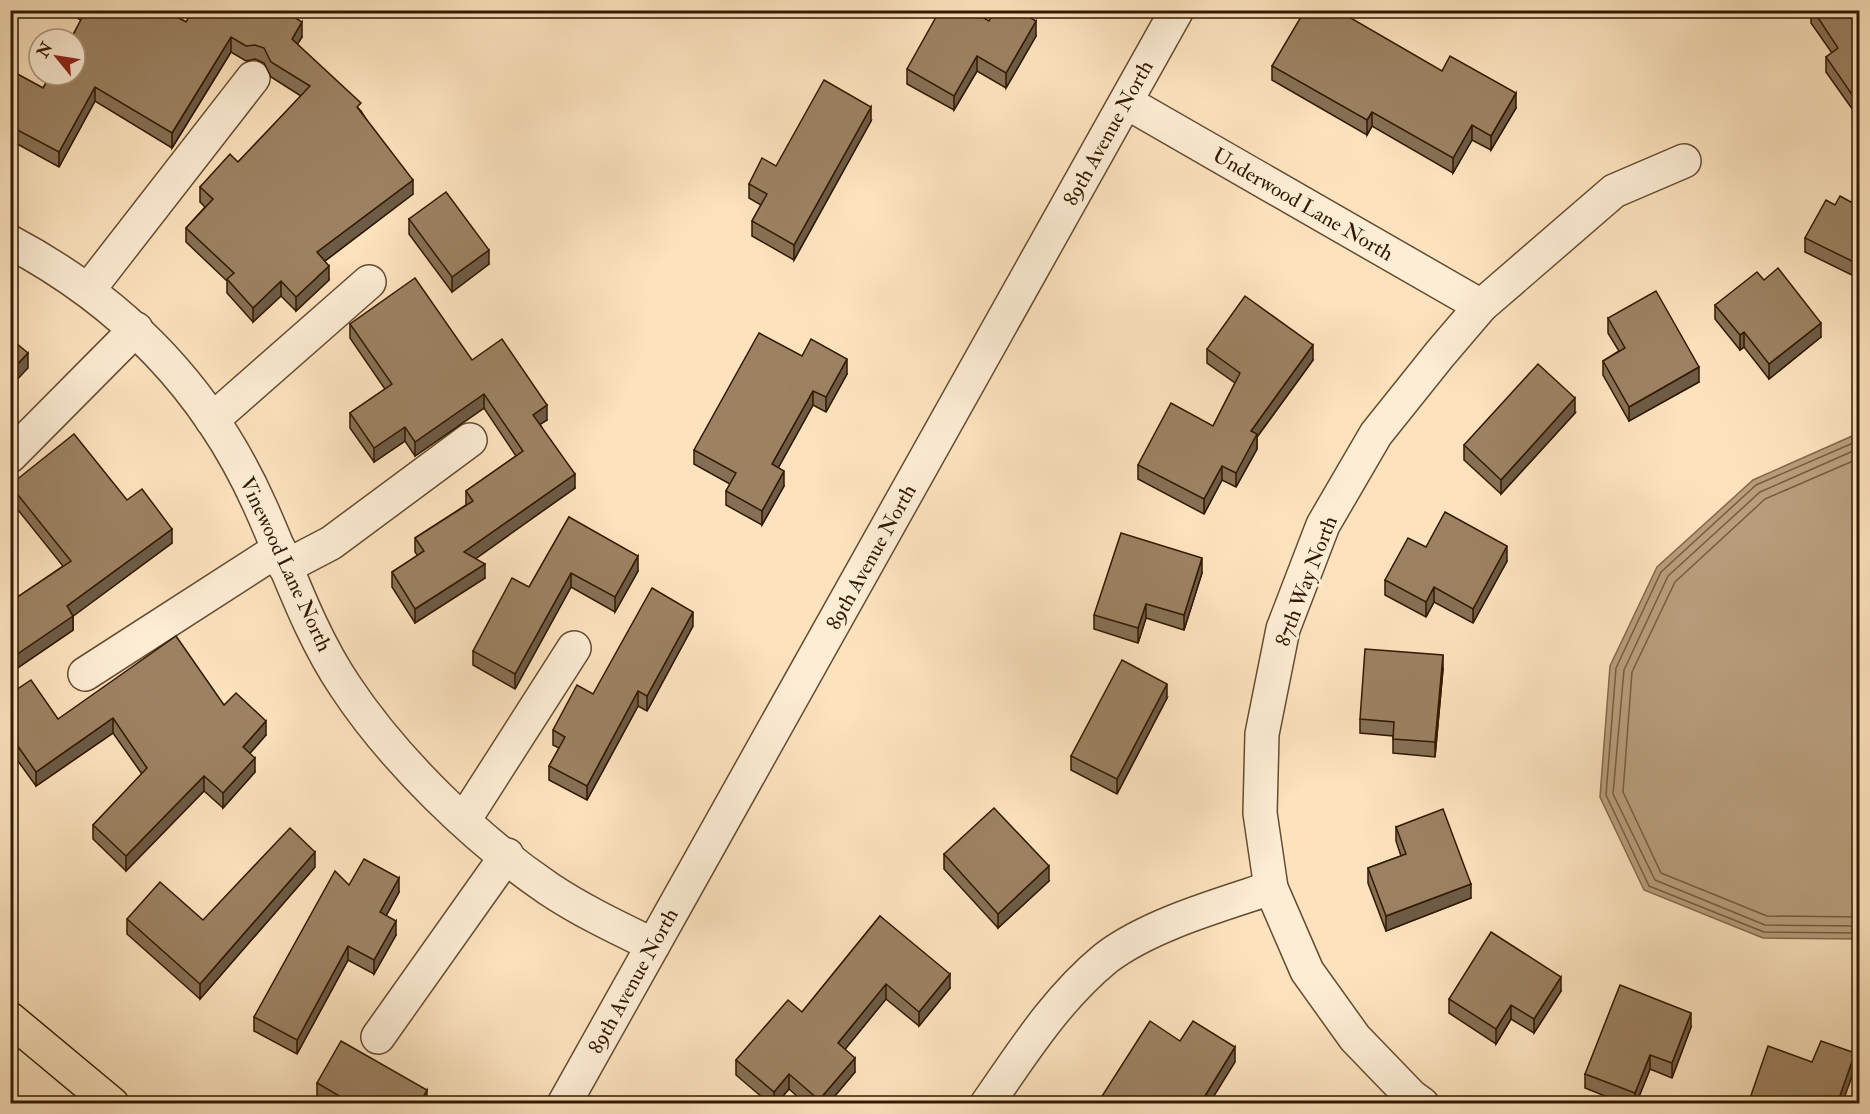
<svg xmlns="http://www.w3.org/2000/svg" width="1870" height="1114" viewBox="0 0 1870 1114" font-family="'IM FELL Double Pica',serif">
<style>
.water{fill:#b89e7d;stroke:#83694b;stroke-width:1.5}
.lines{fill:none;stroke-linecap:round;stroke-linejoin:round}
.shore{stroke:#765c3e;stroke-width:1.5}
.minor-casing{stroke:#654c30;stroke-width:36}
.major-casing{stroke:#331900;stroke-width:36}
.minor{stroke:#fdedd5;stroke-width:33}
.major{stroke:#fce3be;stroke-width:33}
.wall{fill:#867055;stroke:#331900;stroke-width:1.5}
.shaded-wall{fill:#6d5b45;stroke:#331900;stroke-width:1.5}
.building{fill:#9c8263;stroke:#331900;stroke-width:1.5}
.labels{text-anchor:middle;stroke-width:6;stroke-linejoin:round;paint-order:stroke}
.street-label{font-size:21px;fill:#331900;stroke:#fdedd5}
</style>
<rect width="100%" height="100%" fill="#fce3be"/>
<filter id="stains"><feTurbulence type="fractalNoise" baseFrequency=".00333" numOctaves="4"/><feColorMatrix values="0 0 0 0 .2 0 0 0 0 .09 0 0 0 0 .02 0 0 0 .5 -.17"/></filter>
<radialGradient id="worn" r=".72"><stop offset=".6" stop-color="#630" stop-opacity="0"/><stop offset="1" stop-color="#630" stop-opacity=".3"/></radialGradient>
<polygon class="water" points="1859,433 1859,939 1763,938 1644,890 1600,797 1610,666 1657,567 1753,480"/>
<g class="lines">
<g class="shore">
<polyline points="1860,440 1756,485 1661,572 1616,668 1606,795 1649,886 1764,932 1860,933"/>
<polyline points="1860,448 1760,492 1668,576 1624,670 1613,794 1655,880 1765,925 1860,926"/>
<polyline points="1860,458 1765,499 1675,582 1632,672 1623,792 1661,873 1767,916 1860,917"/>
</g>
<g class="minor-casing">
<g id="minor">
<polyline points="1126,102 1481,306"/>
<path d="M10,242C123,302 209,390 261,508C288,568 308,631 345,686C394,760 475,839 549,889C582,911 618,928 653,945"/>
<polyline points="89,289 253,78"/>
<polyline points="212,420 369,282"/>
<polyline points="10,456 136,329"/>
<polyline points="285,567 331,543 470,440"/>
<polyline points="85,674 279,549"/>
<polyline points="464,820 574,648"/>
<polyline points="378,1037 507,855"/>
<polyline points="564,1104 1177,10"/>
<path d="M987,1104C1023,1052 1057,998 1106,958C1149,925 1220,905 1271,888"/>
<polyline points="1422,1104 1411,1096 1355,1038 1307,971 1271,888 1260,813 1262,734 1283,629 1323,525 1376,434 1440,354 1481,306 1614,191 1684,161"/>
</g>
</g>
<g class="major-casing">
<polyline id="major" points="10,1019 112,1104"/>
</g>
<use href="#minor" class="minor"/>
<use href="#major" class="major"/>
</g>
<g class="wall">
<polygon points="63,10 164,10 186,22 302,37 297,44 361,111 413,194 325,261 329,280 296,311 281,296 253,322 227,293 227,281 186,242 186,228 205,207 200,202 200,187 238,162 301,96 271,77 264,63 255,59 246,61 231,52 172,148 95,101 59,167 10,140 10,70 43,88 81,20"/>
<polygon points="1811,10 1860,10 1853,110 1826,72 1826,57 1832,53 1811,23"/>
<polygon points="989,21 1036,36 1006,88 977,71 954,110 907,84 907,69"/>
<polygon points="1272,66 1442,71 1516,108 1491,150 1472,140 1453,173 1372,126 1367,135 1272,80"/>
<polygon points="871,121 794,260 752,236 752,221 761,205 749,198 749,184 776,166"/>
<polygon points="1835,205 1860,207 1860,279 1805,252 1805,238"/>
<polygon points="409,219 489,264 452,292 409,234"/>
<polygon points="1764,280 1821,337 1769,379 1744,347 1740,350 1715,319 1715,305"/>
<polygon points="1608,318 1699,382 1629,421 1603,375 1603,361 1619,351 1608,333"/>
<polygon points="350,324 472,360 547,420 540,424 575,488 476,558 485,578 415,623 392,587 392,572 418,556 415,552 415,538 466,505 466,491 516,456 484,408 415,456 405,441 374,462 350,428 350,413 385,389 350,338"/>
<polygon points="1207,349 1313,360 1257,437 1257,449 1236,487 1222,480 1204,514 1138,479 1138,465 1213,426 1235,383 1207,363"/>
<polygon points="802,356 847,374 826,412 813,405 778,468 784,486 762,525 726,505 726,491 730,484 694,464 694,450"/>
<polygon points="1575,413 1501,494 1464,460 1464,445"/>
<polygon points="10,485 127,500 172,543 73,616 73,630 10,673 10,597 13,600 63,566 10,500"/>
<polygon points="569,517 638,571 615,612 571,587 515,689 473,665 473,651 529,587"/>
<polygon points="1426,547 1507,561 1473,623 1434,602 1426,617 1385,595 1385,580"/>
<polygon points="1202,573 1184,630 1146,618 1138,643 1094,629 1094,615"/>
<polygon points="693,626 647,711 638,706 587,800 549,780 549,766 559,748 553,745 553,730 593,694"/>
<polygon points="1443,669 1435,757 1393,753 1393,736 1360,733 1360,719"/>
<polygon points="10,694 58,719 224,705 266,735 250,753 255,772 223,808 204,791 126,871 93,839 93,825 142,774 113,733 36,786 10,750"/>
<polygon points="1167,698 1117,794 1071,770 1071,756"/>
<polygon points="1396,827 1471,898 1386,931 1368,883 1368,868 1401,856 1396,841"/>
<polygon points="944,854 1049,881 998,928 944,869"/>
<polygon points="315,867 200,999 127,934 127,919 203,920"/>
<polygon points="349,885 399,892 386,916 396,935 374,974 348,960 297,1054 254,1031 254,1017"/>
<polygon points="880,916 950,988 919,1026 886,999 845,1049 855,1072 828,1104 806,1104 789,1089 776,1104 770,1104 736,1075 736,1060 802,1012"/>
<polygon points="1561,991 1534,1033 1511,1019 1496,1044 1449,1013 1449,999"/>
<polygon points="1691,1027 1672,1078 1650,1069 1636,1104 1625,1104 1585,1088 1585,1074"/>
<polygon points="317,1083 427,1104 328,1104 317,1097"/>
</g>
<g class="shaded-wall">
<polygon points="1036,21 1036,36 1006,88 1006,73"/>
<polygon points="302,22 302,37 292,53 292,39"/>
<polygon points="231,37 231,52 172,148 172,133"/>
<polygon points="977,56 977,71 954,110 954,96"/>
<polygon points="95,87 95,101 59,167 59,152"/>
<polygon points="1860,91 1860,105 1853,110 1853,96"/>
<polygon points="1516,93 1516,108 1491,150 1491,136"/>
<polygon points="871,107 871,121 794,260 794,245"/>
<polygon points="1372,112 1372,126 1367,135 1367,120"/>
<polygon points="1472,125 1472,140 1453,173 1453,158"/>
<polygon points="413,180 413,194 317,267 317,252"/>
<polygon points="489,250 489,264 452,292 452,277"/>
<polygon points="329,266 329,280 296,311 296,297"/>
<polygon points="281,281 281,296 253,322 253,308"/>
<polygon points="1821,323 1821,337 1769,379 1769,364"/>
<polygon points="1744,332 1744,347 1740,350 1740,335"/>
<polygon points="1313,345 1313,360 1257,437 1257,449 1236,487 1236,473 1251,431"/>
<polygon points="28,353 28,368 10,387 10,372"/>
<polygon points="847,359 847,374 826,412 826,397"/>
<polygon points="1699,367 1699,382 1629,421 1629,407"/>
<polygon points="813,391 813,405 772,479 772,464"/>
<polygon points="484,394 484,408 415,456 415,442"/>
<polygon points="1575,398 1575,413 1501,494 1501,480"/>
<polygon points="547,405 547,420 533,429 533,415"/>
<polygon points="405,427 405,441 374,462 374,448"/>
<polygon points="1222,466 1222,480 1204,514 1204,499"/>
<polygon points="784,471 784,486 762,525 762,511"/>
<polygon points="575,474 575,488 464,567 464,552"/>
<polygon points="172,529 172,543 72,617 73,616 73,630 10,673 10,659 67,606"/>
<polygon points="1507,546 1507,561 1473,623 1473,609"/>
<polygon points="638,556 638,571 615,612 615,597"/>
<polygon points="1202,558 1202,573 1184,630 1184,615"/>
<polygon points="485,564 485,578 415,623 415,609"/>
<polygon points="571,573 571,587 515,689 515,674"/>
<polygon points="1434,587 1434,602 1426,617 1426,602"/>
<polygon points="1146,604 1146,618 1138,643 1138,628"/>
<polygon points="693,612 693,626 647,711 647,696"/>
<polygon points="1443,655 1443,669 1435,757 1435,742"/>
<polygon points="1167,684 1167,698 1117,794 1117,779"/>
<polygon points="638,691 638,706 587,800 587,786"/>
<polygon points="113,718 113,733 36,786 36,772"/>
<polygon points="266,721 266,735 243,761 243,747"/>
<polygon points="255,758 255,772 223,808 223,793"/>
<polygon points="204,776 204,791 126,871 126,856"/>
<polygon points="315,852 315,867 200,999 200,984"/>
<polygon points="1049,866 1049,881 998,928 998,914"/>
<polygon points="399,878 399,892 380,927 380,912"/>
<polygon points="1471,884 1471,898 1386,931 1386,916"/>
<polygon points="396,921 396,935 374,974 374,960"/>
<polygon points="348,946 348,960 297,1054 297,1040"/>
<polygon points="950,974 950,988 919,1026 919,1012"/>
<polygon points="1561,977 1561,991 1534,1033 1534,1019"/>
<polygon points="886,984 886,999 838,1058 838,1043"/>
<polygon points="1511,1005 1511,1019 1496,1044 1496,1029"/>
<polygon points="1691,1013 1691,1027 1672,1078 1672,1063"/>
<polygon points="1235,1047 1235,1062 1209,1104 1200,1104"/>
<polygon points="1855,1053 1855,1068 1842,1104 1837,1104"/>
<polygon points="1650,1055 1650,1069 1636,1104 1635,1104 1635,1093"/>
<polygon points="855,1058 855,1072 828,1104 819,1104 819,1100"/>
<polygon points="789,1074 789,1089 776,1104 774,1104 774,1092"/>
<polygon points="427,1090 427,1104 419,1104"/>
</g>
<g class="building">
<polygon points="86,10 164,10 186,22 193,10 283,10 302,22 292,39 361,103 357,107 413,180 317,252 329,266 296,297 281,281 253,308 227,279 234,273 186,228 213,199 200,187 230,154 238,162 310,86 271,62 264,48 255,45 246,46 231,37 172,133 95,87 59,152 10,126 10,70 43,88 51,75 75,75 75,39 71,39"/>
<polygon points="940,10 970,10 989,21 995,10 1017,10 1036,21 1006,73 977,56 954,96 907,69"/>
<polygon points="1305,10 1337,10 1442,71 1450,56 1516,93 1491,136 1472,125 1453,158 1372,112 1367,120 1272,66"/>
<polygon points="1813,10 1860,10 1860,91 1853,96 1826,57 1838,48"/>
<polygon points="824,80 871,107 794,245 752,221 767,194 749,184 762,158 776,166"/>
<polygon points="446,192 489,250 452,277 409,219"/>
<polygon points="1840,196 1860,207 1860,265 1805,238 1826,200 1835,205"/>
<polygon points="1778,268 1821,323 1769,364 1744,332 1740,335 1715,305 1757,272 1764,280"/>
<polygon points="415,278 472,360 502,339 547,405 533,415 575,474 464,552 485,564 415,609 392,572 424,551 415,538 473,501 466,491 523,451 484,394 415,442 405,427 374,448 350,413 392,384 350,324"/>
<polygon points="1656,291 1699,367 1629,407 1603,361 1625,348 1608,318"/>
<polygon points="1245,296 1313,345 1251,431 1257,434 1236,473 1222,466 1204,499 1138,465 1171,403 1213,426 1240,373 1207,349"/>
<polygon points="759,333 802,356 811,339 847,359 826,397 813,391 772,464 784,471 762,511 726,491 736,473 694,450"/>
<polygon points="10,338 28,353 10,372"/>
<polygon points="1538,364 1575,398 1501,480 1464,445"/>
<polygon points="74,434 127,500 142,489 172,529 67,606 73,616 10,659 10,597 13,600 71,561 10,485"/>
<polygon points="1445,512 1507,546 1473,609 1434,587 1426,602 1385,580 1408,538 1426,547"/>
<polygon points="569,517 638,556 615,597 571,573 515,674 473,651 512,578 529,587"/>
<polygon points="1121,533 1202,558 1184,615 1146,604 1138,628 1094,615"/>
<polygon points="652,588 693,612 647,696 638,691 587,786 549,766 565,737 553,730 577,685 593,694"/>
<polygon points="176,636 224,705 236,693 266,721 243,747 255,758 223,793 204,776 126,856 93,825 147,768 113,718 36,772 10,735 10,694 31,680 58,719"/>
<polygon points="1365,649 1443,655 1435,742 1393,739 1394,722 1360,719"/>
<polygon points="1122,660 1167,684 1117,779 1071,756"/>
<polygon points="994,808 1049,866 998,914 944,854"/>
<polygon points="1443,809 1471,884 1386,916 1368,868 1406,854 1396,827"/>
<polygon points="290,828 315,852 200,984 127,919 160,882 203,920"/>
<polygon points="364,859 399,878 380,912 396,921 374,960 348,946 297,1040 254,1017 335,871 349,885"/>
<polygon points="880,916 950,974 919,1012 886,984 838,1043 855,1058 819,1100 789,1074 774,1092 736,1060 788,1000 802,1012"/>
<polygon points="1491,932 1561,977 1534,1019 1511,1005 1496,1029 1449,999"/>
<polygon points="1620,985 1691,1013 1672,1063 1650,1055 1635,1093 1585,1074"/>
<polygon points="1150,1021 1180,1041 1193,1021 1235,1047 1200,1104 1097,1104"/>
<polygon points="341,1041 427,1090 419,1104 353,1104 317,1083"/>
<polygon points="1821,1041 1855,1053 1837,1104 1748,1104 1768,1046 1812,1062"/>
</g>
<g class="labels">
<g class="street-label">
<text transform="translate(1108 133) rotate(-61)" y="7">89th Avenue North</text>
<text transform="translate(1303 204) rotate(30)" y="7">Underwood Lane North</text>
<text transform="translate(871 557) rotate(-61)" y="7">89th Avenue North</text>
<text transform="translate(286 564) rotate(65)" y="7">Vinewood Lane North</text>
<text transform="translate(1306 581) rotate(-69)" y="7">87th Way North</text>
<text transform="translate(633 981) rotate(-61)" y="7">89th Avenue North</text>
</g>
</g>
<rect width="1870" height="1114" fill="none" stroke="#fce3be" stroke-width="36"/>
<rect x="12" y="12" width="1846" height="1090" fill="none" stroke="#331900" stroke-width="3"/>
<rect x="18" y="18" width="1834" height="1078" fill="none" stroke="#331900" stroke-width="1.5"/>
<g transform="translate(57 57) rotate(300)"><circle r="28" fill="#fdedd5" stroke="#ac9880" stroke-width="1.5"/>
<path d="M0-4.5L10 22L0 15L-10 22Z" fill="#8f2418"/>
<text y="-9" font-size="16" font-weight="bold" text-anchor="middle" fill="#331900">N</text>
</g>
<rect width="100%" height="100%" filter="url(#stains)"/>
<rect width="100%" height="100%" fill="url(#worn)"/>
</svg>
